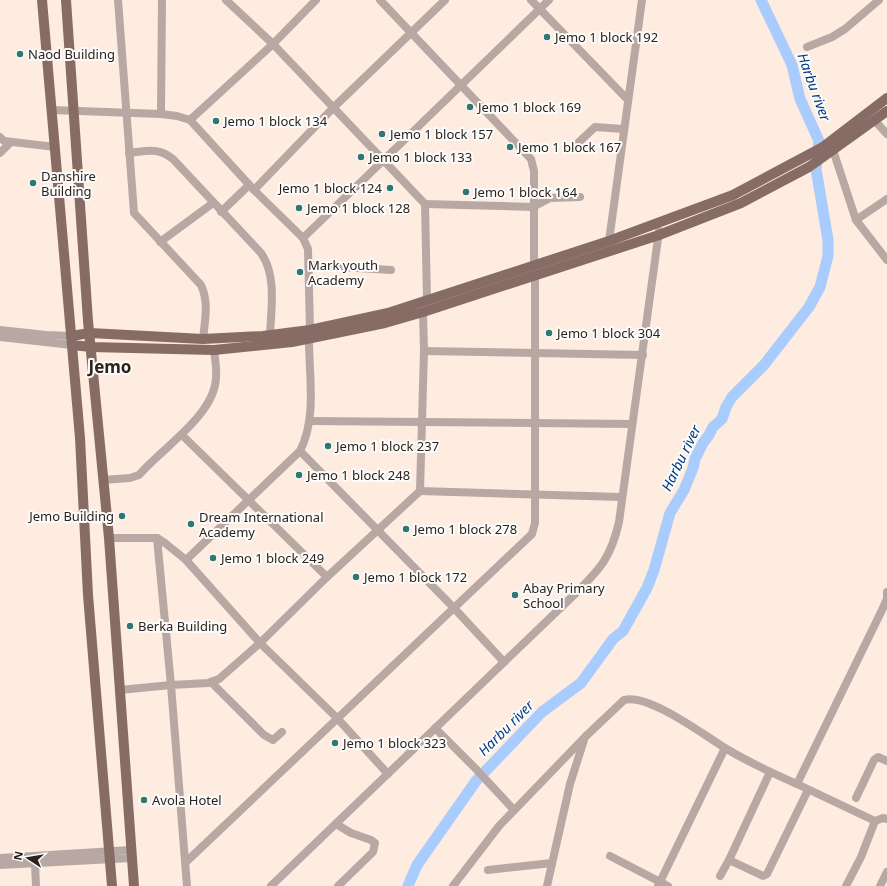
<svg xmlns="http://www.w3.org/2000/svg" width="887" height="886" viewBox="0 0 887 886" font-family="'Noto Sans',sans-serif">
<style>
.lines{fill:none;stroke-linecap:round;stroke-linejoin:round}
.river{stroke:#a9ccfe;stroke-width:11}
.minor{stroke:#b7a8a4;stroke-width:8}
.major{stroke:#876c65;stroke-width:10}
.poi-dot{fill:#2f7773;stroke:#fcfcfc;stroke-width:1.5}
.labels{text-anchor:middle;stroke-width:4;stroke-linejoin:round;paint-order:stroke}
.poi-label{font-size:13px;fill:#2d231a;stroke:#fcfcfc;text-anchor:start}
.water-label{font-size:14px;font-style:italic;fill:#023b81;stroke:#fcfcfc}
.district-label{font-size:17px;font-weight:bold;fill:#2d231a;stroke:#fcfcfc}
</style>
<rect width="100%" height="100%" fill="#fdecdf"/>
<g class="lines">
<polyline class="river" points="408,886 417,865 476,781 542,712 581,683 613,639 623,631 647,588 654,570 670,513 684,490 693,468 695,459 703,443 709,435 713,427 722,419 726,407 732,397 764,365 809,307 820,287 828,256 828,240 816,169 819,141 800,99 792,65 761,0"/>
<g class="minor">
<path d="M118,0L134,213L201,285C209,302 205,320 203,339"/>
<polyline points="226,0 273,44 425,204 427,300"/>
<polyline points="380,0 531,159 534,171 534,265"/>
<polyline points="531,0 627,99"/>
<polyline points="807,47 832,37 845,29 879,0"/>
<polyline points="52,110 161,114 177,116 190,120 254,190 303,238 308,249 310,330"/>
<polyline points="161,114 162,0"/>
<polyline points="190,120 273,44 316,0"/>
<polyline points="875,121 887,134"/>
<polyline points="0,137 4,141 55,147"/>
<polyline points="578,143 595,127 623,129"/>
<polyline points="831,144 856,220 887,260"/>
<polyline points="0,153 11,142"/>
<path d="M129,153C147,151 158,147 173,159L261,253C277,276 271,309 270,335"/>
<polyline points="254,190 334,107 445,0"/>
<polyline points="425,204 533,207 550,198 580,197"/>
<polyline points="221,212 249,185"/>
<polyline points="856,220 887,199"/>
<polyline points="303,238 549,0"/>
<polyline points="609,241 642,0"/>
<polyline points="160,242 213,203"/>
<polyline points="309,265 391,270"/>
<polyline points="0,330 46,335 71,336"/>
<polyline points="0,337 72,345"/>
<polyline points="424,351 643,355"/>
<polyline points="310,421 632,424"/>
<polyline points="182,435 327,577"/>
<polyline points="300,451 453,607 504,662"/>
<path d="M103,480L130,478L139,475C162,448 214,416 216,378C217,369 215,359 214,350"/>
<polyline points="420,491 621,497"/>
<polyline points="109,538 157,538 165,543 186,560 260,643 337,718 388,774"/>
<path d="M186,560L300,451C317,418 309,376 309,340"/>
<polyline points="211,682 264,735 273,740 282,732"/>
<polyline points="120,690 171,685 157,538"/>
<polyline points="435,728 475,768 514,810"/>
<polyline points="770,772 729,860 763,876 767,874 808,790"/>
<polyline points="856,798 874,760 878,757 887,761"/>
<polyline points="875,821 797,784 882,610 887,599 887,592"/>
<polyline points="336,824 351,833 371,840 375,843 373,852 338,886"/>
<polyline points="610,856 668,886"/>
<polyline points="0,858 131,850"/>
<polyline points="186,862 532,534 535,523 535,275"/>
<polyline points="35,864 36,886"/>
<polyline points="0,865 132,858"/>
<polyline points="488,870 552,863"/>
<polyline points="720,876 729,860"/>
<polyline points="187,886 171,685 208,683 219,679 260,643 327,577 420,491 424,351 423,312"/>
<path d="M271,886L576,593C601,568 611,557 619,522L659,231"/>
<path d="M453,886L499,826L585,737L624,700C648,693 704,735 725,748C748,762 772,773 797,784"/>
<polyline points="547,886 570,784 584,740"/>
<polyline points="658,886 725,748"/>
<polyline points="846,886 861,857 875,821 883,818 887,819"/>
<polyline points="880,886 887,872"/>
</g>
<g class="major">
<polyline points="42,0 80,438 88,595 112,886"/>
<polyline points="66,0 88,321 109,538 134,886"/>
<polyline points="71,336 90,333 203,339 263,336 310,330 388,313 609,241 733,195 823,147 887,98"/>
<polyline points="72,345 91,347 214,350 292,342 385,323 423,312 659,235 741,203 809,167 887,111"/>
</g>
</g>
<g class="poi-dot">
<circle cx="547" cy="37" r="4"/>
<circle cx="20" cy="54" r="4"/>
<circle cx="470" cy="107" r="4"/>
<circle cx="216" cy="121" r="4"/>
<circle cx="382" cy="134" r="4"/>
<circle cx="510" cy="147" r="4"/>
<circle cx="361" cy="157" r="4"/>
<circle cx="33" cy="183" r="4"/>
<circle cx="390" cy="188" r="4"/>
<circle cx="466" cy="192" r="4"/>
<circle cx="299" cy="208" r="4"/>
<circle cx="300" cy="272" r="4"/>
<circle cx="549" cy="333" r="4"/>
<circle cx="328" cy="446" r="4"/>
<circle cx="299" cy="475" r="4"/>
<circle cx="122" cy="516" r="4"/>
<circle cx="191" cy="524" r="4"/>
<circle cx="406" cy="529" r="4"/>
<circle cx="213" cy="558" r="4"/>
<circle cx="356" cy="577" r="4"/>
<circle cx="515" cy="595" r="4"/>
<circle cx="130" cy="626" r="4"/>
<circle cx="335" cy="743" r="4"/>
<circle cx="144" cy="800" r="4"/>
</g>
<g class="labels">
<g class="poi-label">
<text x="555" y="42">Jemo 1 block 192</text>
<text x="28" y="59">Naod Building</text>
<text x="478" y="112">Jemo 1 block 169</text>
<text x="224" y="126">Jemo 1 block 134</text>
<text x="390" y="139">Jemo 1 block 157</text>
<text x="518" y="152">Jemo 1 block 167</text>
<text x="369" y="162">Jemo 1 block 133</text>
<text x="41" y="181">Danshire<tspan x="41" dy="15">Building</tspan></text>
<text x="382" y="193" text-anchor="end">Jemo 1 block 124</text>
<text x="474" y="197">Jemo 1 block 164</text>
<text x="307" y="213">Jemo 1 block 128</text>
<text x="308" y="270">Mark youth<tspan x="308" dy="15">Academy</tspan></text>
<text x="557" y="338">Jemo 1 block 304</text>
<text x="336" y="451">Jemo 1 block 237</text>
<text x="307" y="480">Jemo 1 block 248</text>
<text x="114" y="521" text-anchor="end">Jemo Building</text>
<text x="199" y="522">Dream International<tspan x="199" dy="15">Academy</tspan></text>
<text x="414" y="534">Jemo 1 block 278</text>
<text x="221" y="563">Jemo 1 block 249</text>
<text x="364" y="582">Jemo 1 block 172</text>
<text x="523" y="593">Abay Primary<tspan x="523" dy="15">School</tspan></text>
<text x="138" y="631">Berka Building</text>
<text x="343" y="748">Jemo 1 block 323</text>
<text x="152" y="805">Avola Hotel</text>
</g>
<g class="water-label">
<text transform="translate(814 87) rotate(70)" y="5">Harbu river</text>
<text transform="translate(681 458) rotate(-64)" y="5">Harbu river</text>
<text transform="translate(506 728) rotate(-45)" y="5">Harbu river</text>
</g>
<g class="district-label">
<text x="110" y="373">Jemo</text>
</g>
</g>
<g transform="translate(28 858) rotate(282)" stroke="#fcfcfc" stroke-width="3" paint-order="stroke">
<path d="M0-3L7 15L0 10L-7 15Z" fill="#2d231a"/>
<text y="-6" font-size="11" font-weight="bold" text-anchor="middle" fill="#2d231a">N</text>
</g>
</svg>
